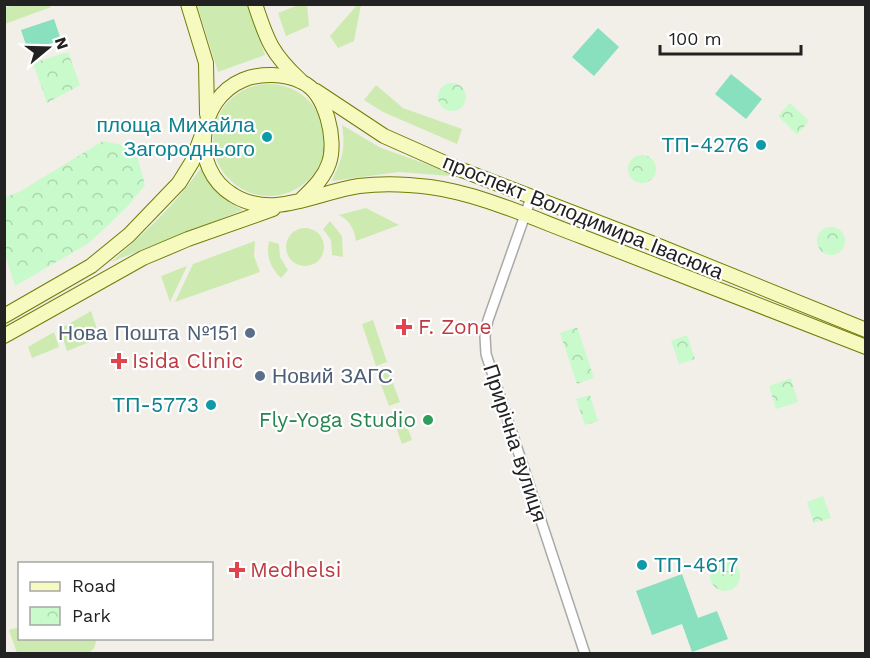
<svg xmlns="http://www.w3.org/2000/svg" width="870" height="658" viewBox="0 0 870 658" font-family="'Work Sans',sans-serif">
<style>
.grass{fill:#cdebb0}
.park{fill:url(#park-crowns)}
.pitch{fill:#88e0be}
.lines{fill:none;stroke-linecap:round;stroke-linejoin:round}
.minor-casing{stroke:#a9a9a9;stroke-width:12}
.secondary-casing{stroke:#707d05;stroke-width:16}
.minor{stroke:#fff;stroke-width:9}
.secondary{stroke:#f7fabf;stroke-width:14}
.culture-dot{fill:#0f9aa8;stroke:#fff;stroke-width:2}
.health-dot{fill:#e0444e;stroke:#fff;stroke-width:2}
.service-dot{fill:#5c6f8a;stroke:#fff;stroke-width:2}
.leisure-dot{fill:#2e9e5b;stroke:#fff;stroke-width:2}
.labels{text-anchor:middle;stroke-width:4.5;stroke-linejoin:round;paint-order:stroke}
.culture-label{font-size:21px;fill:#0d838f;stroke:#fff;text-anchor:end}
.street-label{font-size:21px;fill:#222;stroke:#fff}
.health-label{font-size:21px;fill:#be3a42;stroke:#fff;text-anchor:start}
.service-label{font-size:21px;fill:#4e5e75;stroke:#fff;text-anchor:end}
.leisure-label{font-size:21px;fill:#27864d;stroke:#fff;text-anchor:end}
</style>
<defs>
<pattern id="park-crowns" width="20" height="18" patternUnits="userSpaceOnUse" patternTransform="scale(1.5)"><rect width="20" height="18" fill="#c8facc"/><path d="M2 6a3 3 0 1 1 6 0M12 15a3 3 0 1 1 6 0" fill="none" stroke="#acd6af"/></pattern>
</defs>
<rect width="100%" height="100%" fill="#f2efe9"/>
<g class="grass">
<polygon points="16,4 50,5 51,7 5,24 4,8"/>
<polygon points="301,4 307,5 309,26 286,36 278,13"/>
<polygon points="197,5 247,5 265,55 218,72"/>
<polygon points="357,5 361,5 354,41 338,48 330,36"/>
<circle cx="269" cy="140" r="56"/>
<polygon points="376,85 403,108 462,129 457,144 383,112 364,100"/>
<path d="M342,125L381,148L463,177L399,172L332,181C342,158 346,150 342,125Z"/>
<path d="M201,168C212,187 222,200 243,210L111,262C146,232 174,206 201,168Z"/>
<path d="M366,208L399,225L356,241C354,228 350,221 339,215Z"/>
<polygon points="330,221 342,236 343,257 332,255 331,240 323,229"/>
<circle cx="305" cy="247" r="19"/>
<polygon points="255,241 254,256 260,272 175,302 193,264"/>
<path d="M269,241L279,244L280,257L288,270L281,278C270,267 266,256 269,241Z"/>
<polygon points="187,266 170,302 161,276"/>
<polygon points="91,311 100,338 67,351 60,329"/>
<polygon points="373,320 387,362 376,366 362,324"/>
<polygon points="54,332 59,347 32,358 28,347"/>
<polygon points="388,370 400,402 389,406 377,374"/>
<polygon points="401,409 412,440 402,444 391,413"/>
<polygon points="19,627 20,638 97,639 94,648 89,653 17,653 9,630"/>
</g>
<g class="park">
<polygon points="68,52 80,85 47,103 33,63"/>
<circle cx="452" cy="97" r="14"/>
<polygon points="790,103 809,121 797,135 778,116"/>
<polygon points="103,141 135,148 145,185 126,208 89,243 15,286 5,254 5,197 19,192"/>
<circle cx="642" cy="169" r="14"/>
<circle cx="831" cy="241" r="14"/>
<polygon points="577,327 594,378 577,384 560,333"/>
<polygon points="687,335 695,359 679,364 671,341"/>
<polygon points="791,378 798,402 776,409 769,386"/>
<polygon points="590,395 598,421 585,425 576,399"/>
<polygon points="823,496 831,518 814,523 807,502"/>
<circle cx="725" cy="576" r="15"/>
</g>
<g class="pitch">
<polygon points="54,19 61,40 28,51 21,30"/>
<polygon points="598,28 619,47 594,76 572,57"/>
<polygon points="731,74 762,99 746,119 715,94"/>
<polygon points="682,574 698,618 717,611 728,639 692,652 682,624 652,635 636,591"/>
</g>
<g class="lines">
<g class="minor-casing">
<polyline id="minor" points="531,198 488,320 485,336 486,354 585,654"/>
</g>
<g class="secondary-casing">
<g id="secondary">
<polyline points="188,4 206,63 207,114"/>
<path d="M255,4C267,41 272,54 300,80"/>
<polyline points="316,91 384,136 454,167 649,242 866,330"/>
<path d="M302,199C313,188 324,178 329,163C337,140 326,93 302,82C285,73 260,73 243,80C197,99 189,169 233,195C273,220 317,192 359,186C382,183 407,184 430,187C482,194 534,219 583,237C677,273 771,310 866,347"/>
<polyline points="4,316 91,266 129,235 179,183 192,162 202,135"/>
<polyline points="4,336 143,258 188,239 273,209"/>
</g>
</g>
<use href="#minor" class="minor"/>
<use href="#secondary" class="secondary"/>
</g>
<g class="culture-dot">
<circle cx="267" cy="137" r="6"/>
<circle cx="761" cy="145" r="6"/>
<circle cx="211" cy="405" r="6"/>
<circle cx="642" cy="565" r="6"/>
</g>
<g class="health-dot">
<path d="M401 318h6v6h6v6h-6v6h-6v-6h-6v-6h6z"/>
<path d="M116 352h6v6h6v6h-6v6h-6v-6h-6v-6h6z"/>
<path d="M234 561h6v6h6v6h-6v6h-6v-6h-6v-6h6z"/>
</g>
<g class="service-dot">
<circle cx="250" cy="333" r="6"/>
<circle cx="260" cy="376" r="6"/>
</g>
<circle class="leisure-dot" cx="428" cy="420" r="6"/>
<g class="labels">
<g class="culture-label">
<text x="255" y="132">площа Михайла<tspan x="255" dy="24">Загороднього</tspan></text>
<text x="749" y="152">ТП-4276</text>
<text x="199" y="412">ТП-5773</text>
<text x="654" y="572" text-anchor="start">ТП-4617</text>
</g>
<g class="street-label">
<text transform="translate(583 217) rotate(22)" y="7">проспект Володимира Івасюка</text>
<text transform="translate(515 443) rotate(72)" y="7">Прирічна вулиця</text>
</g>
<g class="health-label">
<text x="418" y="334">F. Zone</text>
<text x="132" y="368">Isida Clinic</text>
<text x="250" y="577">Medhelsi</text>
</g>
<g class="service-label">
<text x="238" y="340">Нова Пошта №151</text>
<text x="272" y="383" text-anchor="start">Новий ЗАГС</text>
</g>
<g class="leisure-label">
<text x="416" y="427">Fly-Yoga Studio</text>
</g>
</g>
<rect width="870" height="658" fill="none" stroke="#222222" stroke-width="12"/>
<rect x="18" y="562" width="195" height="78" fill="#ffffff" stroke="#a7a7a7" stroke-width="1.5"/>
<rect x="30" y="582" width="30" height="9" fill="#f7fabf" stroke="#a7a7a7" stroke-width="1.5"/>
<text x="72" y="592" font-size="18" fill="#222222">Road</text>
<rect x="30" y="607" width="30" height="18" fill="url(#park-crowns)" stroke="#a7a7a7" stroke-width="1.5"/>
<text x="72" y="622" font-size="18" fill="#222222">Park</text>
<g transform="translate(48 48) rotate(71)" stroke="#ffffff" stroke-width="4.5" paint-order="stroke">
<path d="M0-4.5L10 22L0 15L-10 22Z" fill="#222222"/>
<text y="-9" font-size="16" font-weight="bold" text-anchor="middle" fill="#222222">N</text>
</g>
<path d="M660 45v9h141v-9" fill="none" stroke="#222222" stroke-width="3"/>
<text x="669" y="45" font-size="18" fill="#222222" stroke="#ffffff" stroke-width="4.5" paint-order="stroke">100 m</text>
</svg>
